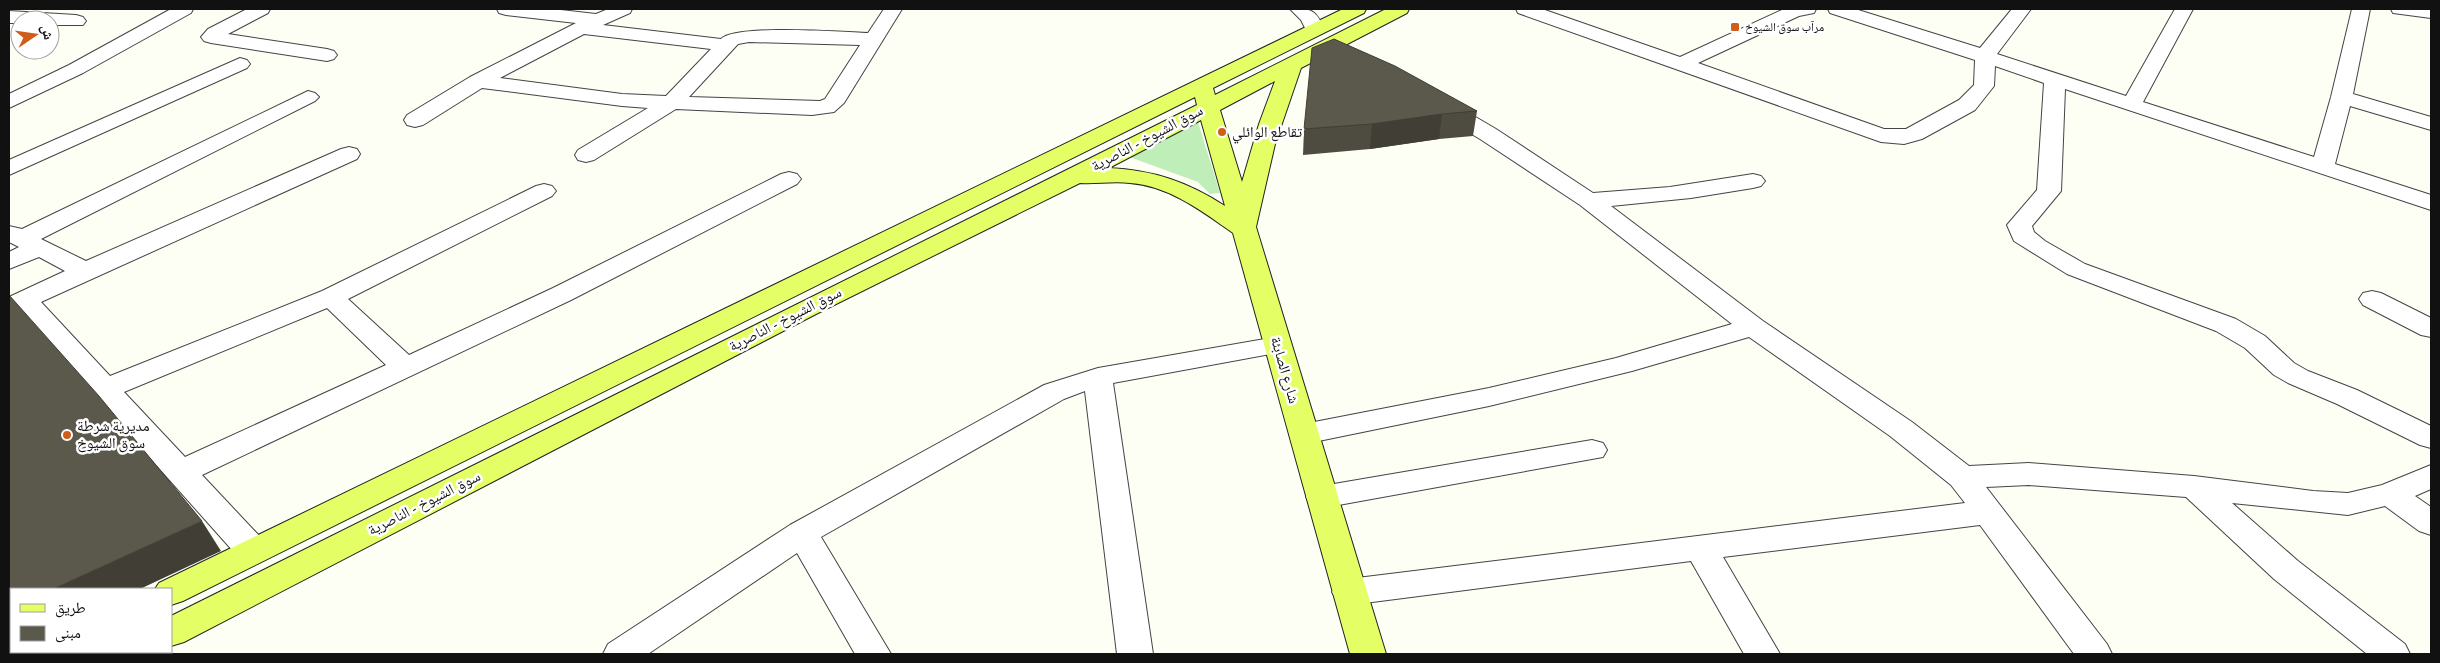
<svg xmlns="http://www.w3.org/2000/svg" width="2440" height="663" viewBox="0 0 2440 663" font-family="'Crimson Pro','Noto Naskh Arabic',serif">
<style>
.green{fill:#bfeeb9}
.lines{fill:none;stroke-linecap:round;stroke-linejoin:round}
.minor-casing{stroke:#444;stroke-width:2}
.major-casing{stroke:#222;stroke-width:2}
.minor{fill:#fff;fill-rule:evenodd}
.major{fill:#e4ff65;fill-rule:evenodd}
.wall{fill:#4e4c41}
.shaded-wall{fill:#403e35}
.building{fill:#5b584c;stroke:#403e35}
.poi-dot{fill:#d05d1a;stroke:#fff;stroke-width:2}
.labels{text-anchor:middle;stroke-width:5;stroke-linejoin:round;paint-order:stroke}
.far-poi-label{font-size:12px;fill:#111;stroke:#fff;text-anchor:start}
.poi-label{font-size:15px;fill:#111;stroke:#fff;text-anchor:start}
.street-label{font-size:15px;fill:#111;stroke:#fff}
</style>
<rect width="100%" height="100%" fill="#fdfff5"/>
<polygon class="green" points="1192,122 1198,122 1220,193 1210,194 1198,182 1124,155"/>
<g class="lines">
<g class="minor-casing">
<g id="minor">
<polygon points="171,9 193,9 191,13 83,73 9,108 9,94 69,65"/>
<polygon points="247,9 270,9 268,13 228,34 327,49 334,51 337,55 334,59 327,61 211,43 204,41 201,37 208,29"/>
<path d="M497,9H552L596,14L608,9H632L630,13L603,25L721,39C736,24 842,32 868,33L884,9H902L844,103L834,112L812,115L676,109L594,160L586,162L578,160L575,155L578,150L648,108L622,106L482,88L423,125L415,127L407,125L404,120L407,115L470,77L576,23L506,15L499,13ZM584,34L711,49L666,96L622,94L500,78ZM749,42L860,45L825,99L820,101L689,97L738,44Z"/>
<path d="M1290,9C1313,9 1315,9 1325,30L1322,34H1308L1301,20Z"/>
<polygon points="1516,9 1542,9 1680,57 1784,9 1816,9 1814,13 1799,16 1698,63 1884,129 1906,129 1959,100 1974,85 1975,60 1830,13 1828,9 1855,9 1980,48 2012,9 2031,9 1997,54 2126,96 2175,9 2193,9 2143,102 2314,157 2331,97 2352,9 2370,9 2353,94 2431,117 2431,130 2350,106 2335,164 2431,195 2431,210 2065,89 2061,191 2032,226 2034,232 2045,241 2085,264 2236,319 2265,336 2294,363 2308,371 2357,390 2431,426 2431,448 2420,445 2337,404 2288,383 2274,375 2245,348 2216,331 2067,274 2014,241 2007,225 2037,190 2044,83 1995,66 1994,86 1975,110 1922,139 1904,144 1881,142 1518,13"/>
<polygon points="2391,9 2431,9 2431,18 2393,13"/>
<polygon points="9,11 76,15 83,17 86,21 83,25 50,25 50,20 20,20 20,23 9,23"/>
<polygon points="240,58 247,60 250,64 247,68 9,175 9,160"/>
<path d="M308,91L315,93L319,97L315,101L41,239L86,261L341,149L349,147L357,149L360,154L357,159L41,302L110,376L322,291L536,186L544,184L552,186L556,191L552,196L348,299L409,355L553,288L781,174L789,172L797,174L801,179L797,184L571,300L202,475L265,542L270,551L265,560L253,563L241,560L20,312L9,315V297L65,271L39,257L9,269V252L19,247L9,242V226L22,229ZM327,308L386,365L185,457L124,392Z"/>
<polygon points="1442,101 1450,102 1496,129 1593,193 1670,187 1753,174 1761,176 1765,181 1761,186 1753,188 1691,198 1611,206 1763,321 1912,422 1969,466 2029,463 2194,476 2313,491 2348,493 2382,485 2431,465 2431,489 2415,496 2431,507 2431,535 2419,531 2385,506 2348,515 2232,503 2298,561 2405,644 2410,654 2367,654 2274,579 2186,497 2029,485 1986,487 2107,644 2112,654 2074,654 1980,525 1723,557 1780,654 1744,654 1691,561 1349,605 1337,601 1332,592 1337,583 1349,579 1965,503 1951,485 1890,436 1749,337 1632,371 1489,406 1304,444 1293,441 1289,434 1293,427 1304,424 1489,388 1616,358 1732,324 1580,205 1480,139 1434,112 1431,107 1434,102"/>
<polygon points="2372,291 2381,293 2431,318 2431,337 2421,335 2363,305 2359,299 2363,293"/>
<polygon points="1277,337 1287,339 1291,345 1287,351 1113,383 1153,654 1117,654 1085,391 1064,399 821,537 891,654 855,654 797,553 648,654 603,654 608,644 790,525 1044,385 1098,368"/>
<polygon points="1592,440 1603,443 1607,450 1603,457 1322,508 1311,505 1306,497 1311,489 1322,486"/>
</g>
</g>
<g class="major-casing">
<g id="major">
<path d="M1343,9H1366L1364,13L1213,88L1215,95L1386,9H1409L1407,13L1301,68L1275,144L1256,227L1386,654H1350L1233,233C1202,211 1169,186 1130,183C1113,181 1097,184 1080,183L818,313L184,642L171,646V616L1197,105L1195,97L183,601L171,605V589H155L159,583ZM1275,81L1259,124L1242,182L1220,110ZM1201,120L1225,206C1188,182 1153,170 1109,168Z"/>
<polygon points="28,652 68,652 67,654 27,654"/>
<polygon points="110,652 150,652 149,654 109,654"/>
</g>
</g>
<use href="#minor" class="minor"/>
<use href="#major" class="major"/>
</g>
<polygon class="wall" points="1334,39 1477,111 1473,136 1439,139 1370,149 1303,155 1304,129"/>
<g class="shaded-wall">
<polygon points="1442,114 1439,139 1370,149 1372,124"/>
<polygon points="202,521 221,551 140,589 53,589"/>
<polygon points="11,609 11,650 9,652 9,610"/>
</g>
<g class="building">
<polygon points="1334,39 1395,66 1477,111 1442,114 1372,124 1304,129 1312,48"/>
<polygon points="9,295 99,396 202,521 53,589 11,589 11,609 9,610"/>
</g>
<g class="poi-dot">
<rect x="1730" y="22" width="10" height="10" rx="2.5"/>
<circle cx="1222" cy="132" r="5"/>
<circle cx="67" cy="435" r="5"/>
</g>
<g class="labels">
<g class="far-poi-label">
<text x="1745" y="31">مرآب سوق الشيوخ</text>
</g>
<g class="poi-label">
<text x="1232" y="137">تقاطع الوائلي</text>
<text x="77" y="431">مديرية شرطة<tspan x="77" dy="17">سوق الشيوخ</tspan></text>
</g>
<g class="street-label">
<text transform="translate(1147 138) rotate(-28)" y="5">سوق الشيوخ - الناصرية</text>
<text transform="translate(785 319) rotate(-27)" y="5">سوق الشيوخ - الناصرية</text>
<text transform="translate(1285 370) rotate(74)" y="5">شارع الصابئة</text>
<text transform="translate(424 503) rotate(-27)" y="5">سوق الشيوخ - الناصرية</text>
</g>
</g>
<rect width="2440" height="663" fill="none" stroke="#111111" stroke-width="20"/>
<rect x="10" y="588" width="162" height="65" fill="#ffffff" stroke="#a0a0a0"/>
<rect x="20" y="604" width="25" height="8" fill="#e4ff65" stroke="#a0a0a0"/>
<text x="55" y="613" font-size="15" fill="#111111">طريق</text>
<rect x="20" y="626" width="25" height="15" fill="#5b584c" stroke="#a0a0a0"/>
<text x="55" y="638" font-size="15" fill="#111111">مبنى</text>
<g transform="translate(35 35) rotate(77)"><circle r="24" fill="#ffffff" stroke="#a0a0a0"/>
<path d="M0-4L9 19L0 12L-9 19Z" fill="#d05d1a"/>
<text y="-8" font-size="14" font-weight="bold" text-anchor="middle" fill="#111111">ش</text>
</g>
</svg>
